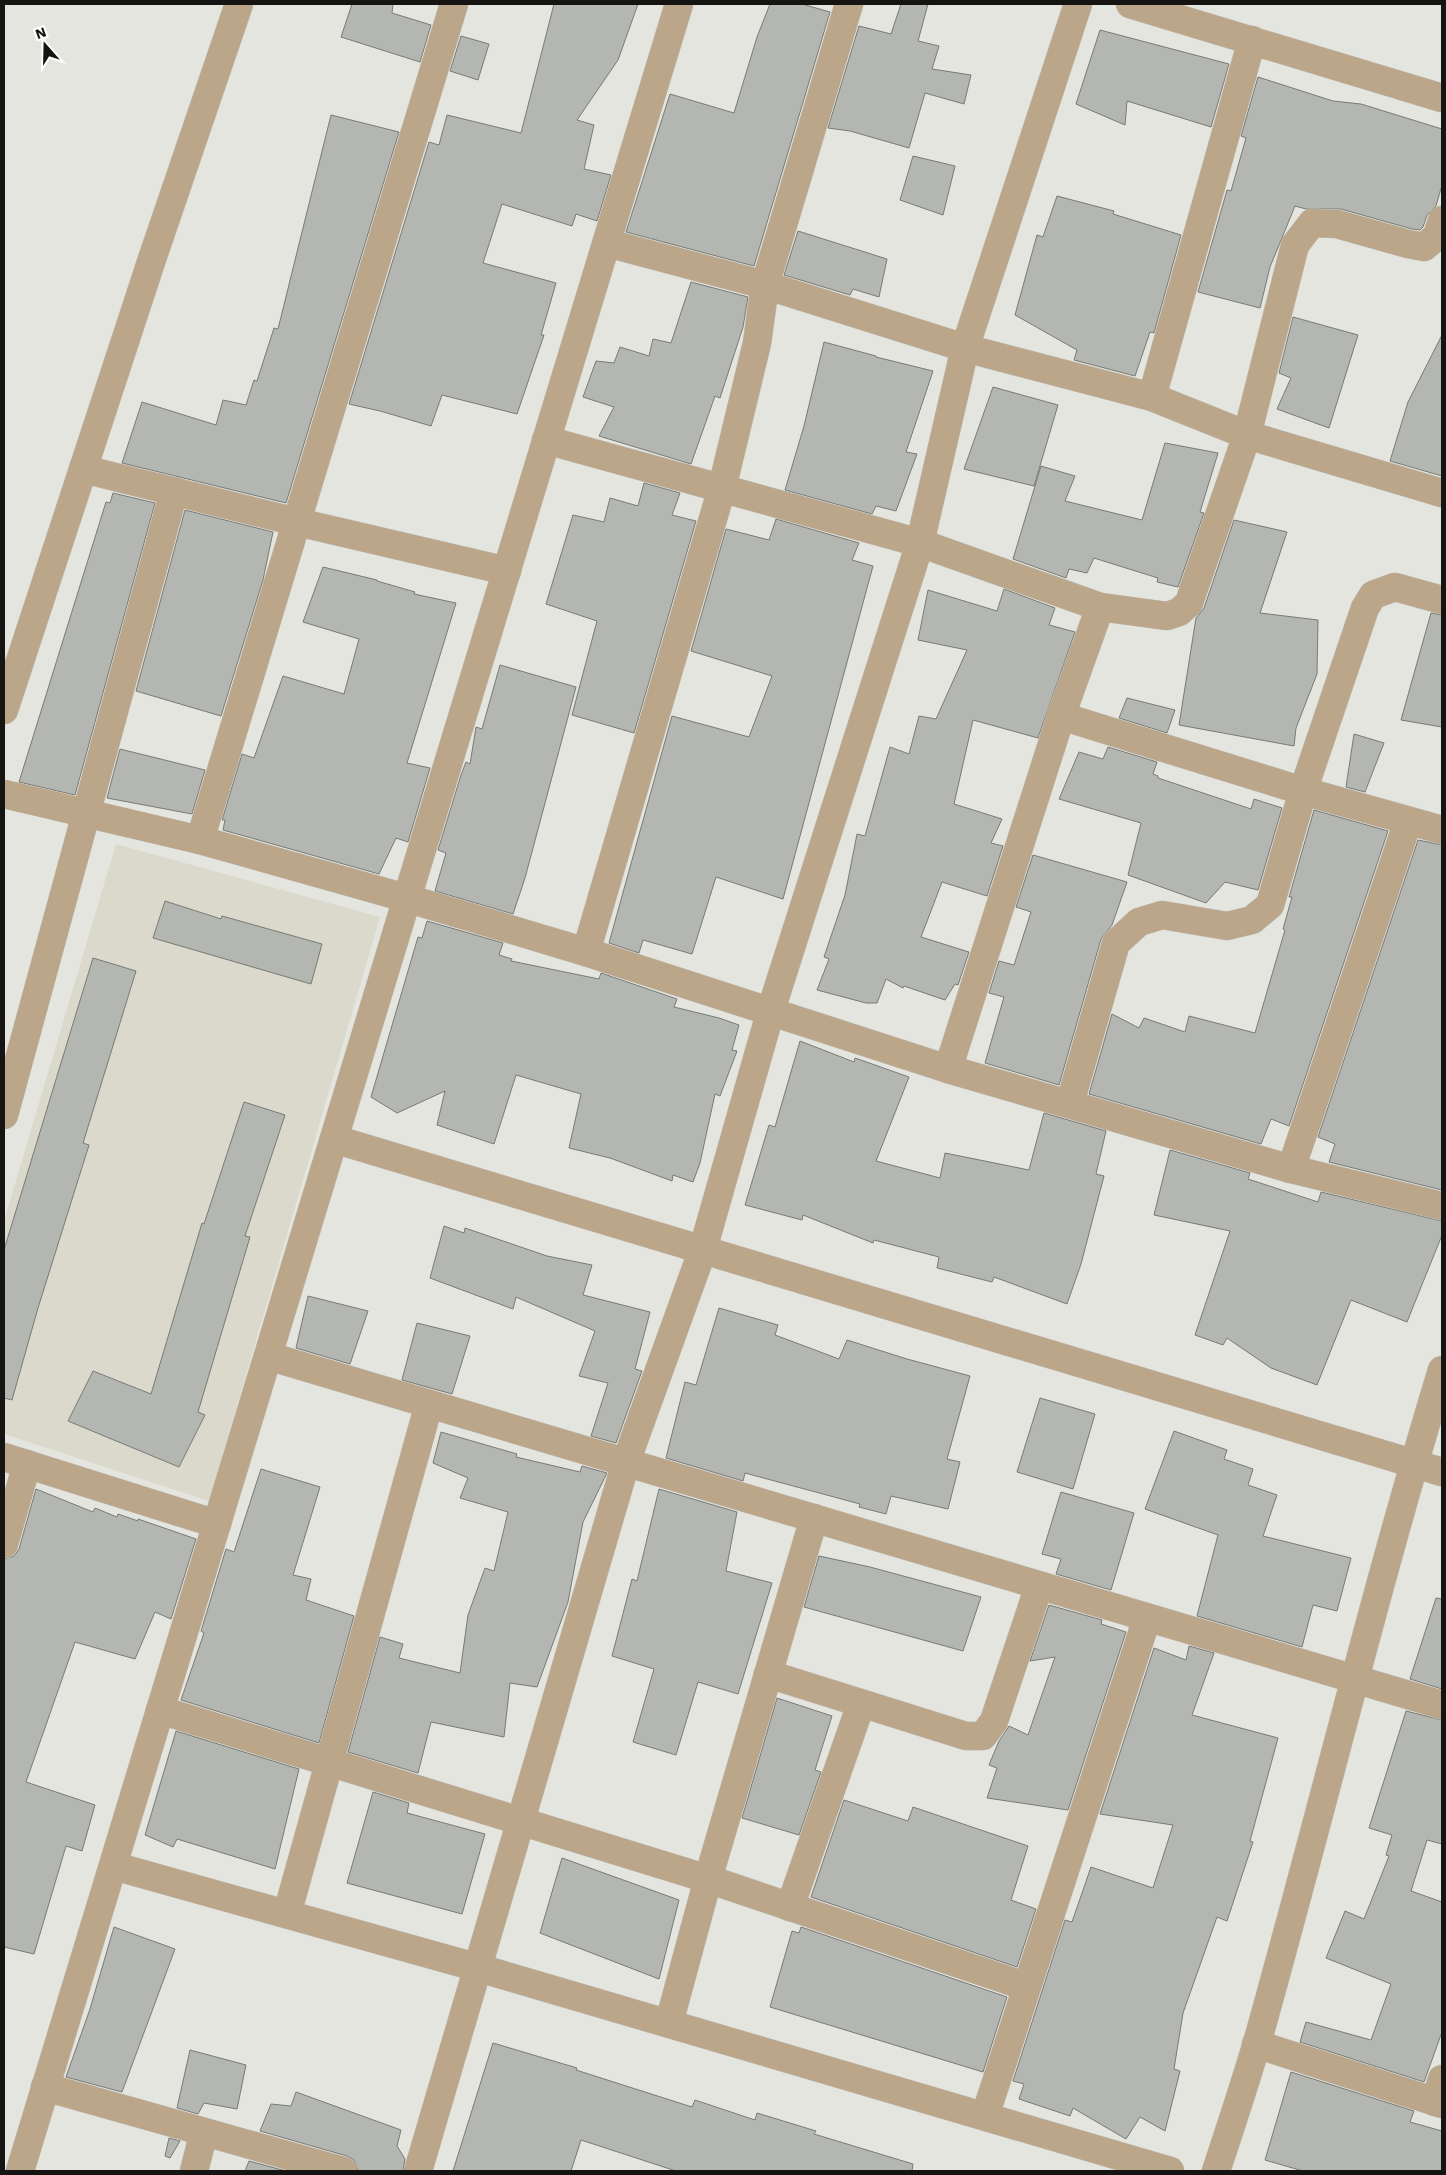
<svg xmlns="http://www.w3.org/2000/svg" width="1446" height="2175" viewBox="0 0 1446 2175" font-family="'Work Sans',sans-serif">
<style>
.built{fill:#dad9cc}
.building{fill:#b3b6b1;stroke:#787a75}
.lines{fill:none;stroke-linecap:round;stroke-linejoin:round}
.minor-casing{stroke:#c0bfba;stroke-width:29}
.minor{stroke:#bba689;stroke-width:28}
</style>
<rect width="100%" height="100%" fill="#e5e5df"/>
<polygon class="built" points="116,844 380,917 209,1501 4,1434 4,1221"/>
<g class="building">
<polygon points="352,4 393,4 392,13 431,25 420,62 341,37"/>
<polygon points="554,4 638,4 618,60 577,120 594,125 584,169 611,175 597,221 576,214 572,226 502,204 483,263 556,283 541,335 544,335 517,414 442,395 431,426 380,411 349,404 429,142 439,145 447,115 521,133"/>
<polygon points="770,4 802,4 830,12 754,266 626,232 670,94 734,113 757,37"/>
<polygon points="901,4 928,4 918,41 939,46 932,69 971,75 964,104 925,93 909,148 850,131 828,128 859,26 891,34"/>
<polygon points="1100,30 1229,64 1211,127 1127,101 1125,125 1076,104"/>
<polygon points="461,36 489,44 478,80 450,71"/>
<polygon points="1258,77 1333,101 1361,104 1442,129 1442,185 1436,206 1427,215 1423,227 1420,230 1412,229 1341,209 1306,209 1295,206 1270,267 1260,308 1198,292 1227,190 1231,191 1246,138 1241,136"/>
<polygon points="331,115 399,132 286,503 122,463 142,402 216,425 223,400 246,405 254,380 257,381 274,328 278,329"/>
<polygon points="913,156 955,166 943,215 900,200"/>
<polygon points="1057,196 1114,211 1113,214 1181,235 1154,333 1150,332 1135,376 1074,360 1077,350 1015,315 1037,235 1043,237"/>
<polygon points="798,231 887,259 879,297 853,289 850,295 784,275"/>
<polygon points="691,282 748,297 743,327 720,398 715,396 691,464 599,436 614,407 583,397 596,361 614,363 620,347 649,356 653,339 671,343"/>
<polygon points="1293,317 1358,335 1329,428 1277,409 1291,378 1279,373"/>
<polygon points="1442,335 1442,476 1390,461 1408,402"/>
<polygon points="824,342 876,356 876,357 933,371 906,452 917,454 896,511 876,506 872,514 785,490 804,426"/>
<polygon points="993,387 1058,405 1034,486 964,469"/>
<polygon points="1165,443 1218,453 1200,512 1204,513 1178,587 1157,582 1158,578 1094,558 1087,573 1069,569 1066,578 1013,559 1041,466 1075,476 1065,501 1142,520"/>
<polygon points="644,483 680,493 672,515 696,521 634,733 572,715 597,621 546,604 573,515 604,522 610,498 638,506"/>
<polygon points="113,493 155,503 75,795 19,782 106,502 110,503"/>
<polygon points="185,510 273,532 263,580 221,716 136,691"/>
<polygon points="776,519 859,543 852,560 873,566 783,899 716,877 692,954 643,940 639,953 609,943 672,716 749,737 772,676 691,651 726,529 769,540"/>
<polygon points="1234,520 1287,532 1260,613 1318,620 1317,674 1296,728 1294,746 1179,725 1196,618 1204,608"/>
<polygon points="323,567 377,580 377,581 415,592 414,594 456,603 407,763 430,768 408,842 396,838 379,874 223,830 225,820 222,820 242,754 254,758 283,676 344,694 359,639 303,622"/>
<polygon points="1004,589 1055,608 1049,625 1075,632 1038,738 973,720 954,804 1002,819 991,843 1003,846 987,896 942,882 921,937 969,952 958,985 955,984 945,1000 904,986 903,988 886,979 877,1003 866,1003 817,990 829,959 824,957 845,895 857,834 865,836 890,747 909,754 919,716 936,719 967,650 918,640 928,590 997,611"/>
<polygon points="1431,613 1442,615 1442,727 1401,720"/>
<polygon points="500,665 576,687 525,878 513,914 435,891 446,853 438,850 461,775 466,762 470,764 476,727 482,729"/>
<polygon points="1127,698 1175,710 1167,733 1119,718"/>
<polygon points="1354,734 1384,743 1365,792 1346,787"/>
<polygon points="1108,747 1157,762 1153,774 1158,776 1158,778 1251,809 1254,799 1282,808 1258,890 1225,882 1206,903 1128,875 1141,823 1059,799 1079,752 1103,759"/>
<polygon points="120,749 205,770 192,814 107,798"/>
<polygon points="1314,810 1388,831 1289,1126 1271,1119 1261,1144 1089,1094 1112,1014 1139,1028 1144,1018 1185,1032 1189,1016 1255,1033 1285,930 1283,929 1292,897 1289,897"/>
<polygon points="1418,840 1442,845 1442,1190 1329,1162 1335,1144 1318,1137"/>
<polygon points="1033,855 1127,882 1112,925 1101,939 1059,1085 985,1063 1004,997 989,993 999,961 1014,965 1031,912 1016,907"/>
<polygon points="165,901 221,919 222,916 322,944 311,984 153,938"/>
<polygon points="427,921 503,943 499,955 512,959 511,961 599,979 601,973 677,999 674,1007 719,1018 739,1025 732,1050 737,1051 720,1096 715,1094 700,1163 693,1182 673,1175 672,1181 610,1158 569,1148 581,1094 516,1075 494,1144 437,1125 445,1091 397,1113 371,1097 418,937 422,938"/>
<polygon points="93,958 136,971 83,1143 89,1145 38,1308 12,1400 4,1398 4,1250"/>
<polygon points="800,1041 854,1062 855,1058 909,1077 876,1161 940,1178 945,1153 1029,1170 1044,1113 1106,1131 1096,1174 1104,1176 1081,1264 1067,1304 994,1277 992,1282 937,1268 939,1257 874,1240 873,1243 803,1215 802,1220 745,1205 769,1125 775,1127"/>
<polygon points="244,1102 285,1115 245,1236 250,1237 198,1412 205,1415 179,1467 68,1421 93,1371 151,1394 202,1223 204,1224"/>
<polygon points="1170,1150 1250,1173 1248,1179 1318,1202 1321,1192 1442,1221 1442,1235 1407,1322 1351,1300 1317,1385 1271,1368 1227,1338 1223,1345 1195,1335 1230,1231 1154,1215"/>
<polygon points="444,1226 464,1233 465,1228 547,1256 592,1265 583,1295 650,1312 635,1369 642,1371 616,1443 591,1436 608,1383 579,1376 595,1331 516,1297 513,1309 430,1278"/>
<polygon points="308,1296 368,1311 350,1364 296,1348"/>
<polygon points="719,1308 778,1325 775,1335 839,1359 847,1340 907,1359 970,1376 947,1459 960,1462 948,1509 891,1496 886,1514 859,1507 860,1504 745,1473 743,1481 666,1458 685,1382 696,1385"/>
<polygon points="417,1323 470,1336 452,1394 402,1380"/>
<polygon points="1040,1398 1095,1414 1073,1489 1017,1472"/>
<polygon points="1174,1431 1227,1450 1224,1459 1253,1469 1248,1485 1277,1495 1263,1536 1351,1558 1337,1611 1313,1605 1302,1647 1197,1616 1218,1535 1145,1509"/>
<polygon points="441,1432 517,1454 516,1457 580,1472 582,1466 607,1473 583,1522 568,1602 537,1687 510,1683 504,1737 431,1722 418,1773 348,1752 380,1637 403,1644 399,1658 460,1673 468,1615 485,1568 494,1571 508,1512 460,1498 468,1478 433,1463"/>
<polygon points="261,1469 320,1487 293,1575 311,1579 306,1600 354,1616 319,1743 181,1700 204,1633 201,1631 226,1549 234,1552"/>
<polygon points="36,1489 93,1512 95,1508 117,1517 118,1514 138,1521 138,1519 196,1539 171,1619 155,1612 135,1659 75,1642 26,1782 95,1805 82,1851 66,1846 34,1954 4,1947 4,1559 14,1556 19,1549"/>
<polygon points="659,1489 737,1512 726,1571 772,1583 738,1694 698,1682 676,1755 633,1742 654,1669 612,1656 632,1579 637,1581"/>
<polygon points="1061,1492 1134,1513 1111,1590 1056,1574 1061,1559 1042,1554"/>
<polygon points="819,1556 870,1567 981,1597 963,1651 804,1607"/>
<polygon points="1436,1598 1442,1599 1442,1689 1410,1679"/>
<polygon points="1049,1605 1102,1620 1101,1624 1126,1632 1068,1810 987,1798 997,1768 989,1765 999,1741 1009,1726 1028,1735 1055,1657 1030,1661"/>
<polygon points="1189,1646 1214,1653 1192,1715 1278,1738 1250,1841 1253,1842 1227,1921 1217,1917 1183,2013 1174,2069 1180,2071 1165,2131 1140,2117 1126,2139 1073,2108 1070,2116 1019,2099 1024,2084 1013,2081 1065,1920 1072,1922 1091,1867 1153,1888 1173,1825 1100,1814 1154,1648 1186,1660"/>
<polygon points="777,1698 832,1716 815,1770 821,1772 799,1835 742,1818"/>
<polygon points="1406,1711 1442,1720 1442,1844 1427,1840 1411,1891 1442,1902 1442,2032 1424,2082 1300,2042 1306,2022 1371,2040 1391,1984 1326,1958 1345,1911 1364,1919 1389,1856 1386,1855 1392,1835 1369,1828"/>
<polygon points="176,1731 299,1769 275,1869 177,1839 173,1847 145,1835"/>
<polygon points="373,1792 409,1803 407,1813 485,1834 462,1914 347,1883"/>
<polygon points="844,1800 908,1821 913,1807 1028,1846 1011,1900 1036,1909 1017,1967 811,1897"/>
<polygon points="562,1858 679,1900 659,1979 540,1933"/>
<polygon points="114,1927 175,1949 122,2092 66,2077 90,2009"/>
<polygon points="801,1927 1007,1997 983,2072 770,2007 792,1931 799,1933"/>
<polygon points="493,2043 577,2068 576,2070 692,2107 695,2100 755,2120 757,2113 816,2131 814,2134 913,2164 912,2171 676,2171 581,2140 571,2171 453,2171"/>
<polygon points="190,2050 246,2065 237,2109 204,2103 198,2114 177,2108"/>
<polygon points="1291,2072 1414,2111 1410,2122 1442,2131 1442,2171 1303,2171 1265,2160"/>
<polygon points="296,2092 401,2130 397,2146 405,2159 403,2171 358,2171 354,2160 347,2156 260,2131 271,2104 291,2106"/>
<polygon points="169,2138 180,2141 170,2158 165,2156"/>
<polygon points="249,2161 286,2171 245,2171"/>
</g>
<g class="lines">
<g class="minor-casing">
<g id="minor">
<polyline points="1130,4 1442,98"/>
<polyline points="607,243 765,285 965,348 1152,397 1247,435 1442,493"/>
<polyline points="1152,397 1252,40"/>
<polyline points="546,440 920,543 1100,607 1167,616 1179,612 1189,603 1193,591 1247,435 1295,245 1312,223 1337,224 1408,244 1424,247 1437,236 1442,220"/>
<polyline points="83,469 297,522 507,571"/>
<polyline points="4,710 152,259 239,4"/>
<polyline points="1061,716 1303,791 1442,830"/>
<polyline points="4,794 200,840 406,898 586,952 948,1069 1291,1169 1442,1206"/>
<polyline points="200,840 454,4"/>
<polyline points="586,952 722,488 757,343 765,285 849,4"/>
<polyline points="948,1069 1061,716 1100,607"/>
<polyline points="1070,1103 1116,943 1139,922 1162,915 1227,926 1252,920 1270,905 1303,791 1365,608 1373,595 1395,587 1442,600"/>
<polyline points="4,1115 174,491"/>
<polyline points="334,1139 1442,1472"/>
<polyline points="1291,1169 1408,821"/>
<polyline points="268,1356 1442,1705"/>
<polyline points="4,1457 217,1524"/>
<polyline points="4,1544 27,1464"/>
<polyline points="768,1674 966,1736 983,1736 994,1721 1039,1586"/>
<polyline points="160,1710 708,1879 1025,1986"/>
<polyline points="114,1866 479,1968 1170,2171"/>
<polyline points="790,1907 861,1704"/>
<polyline points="287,1914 429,1404"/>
<polyline points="669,2023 708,1879 814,1518"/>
<polyline points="1256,2044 1442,2104"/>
<polyline points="45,2087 343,2171"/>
<polyline points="1435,2102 1442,2079"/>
<polyline points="985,2116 1147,1618"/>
<polyline points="20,2171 679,4"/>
<polyline points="194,2171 204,2132"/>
<polyline points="418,2171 626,1462 703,1249 771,1010 920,543 965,348 1078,4"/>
<path d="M1216,2171C1230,2129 1244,2086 1257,2043C1320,1819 1374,1593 1442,1370"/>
</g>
</g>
<use href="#minor" class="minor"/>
</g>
<rect width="1446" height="2175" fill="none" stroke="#151412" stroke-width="10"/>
<g transform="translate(45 45) rotate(340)" stroke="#fffffe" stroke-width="4" paint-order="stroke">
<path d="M0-4L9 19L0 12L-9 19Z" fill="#151412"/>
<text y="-8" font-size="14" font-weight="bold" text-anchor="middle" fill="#151412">N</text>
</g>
</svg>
